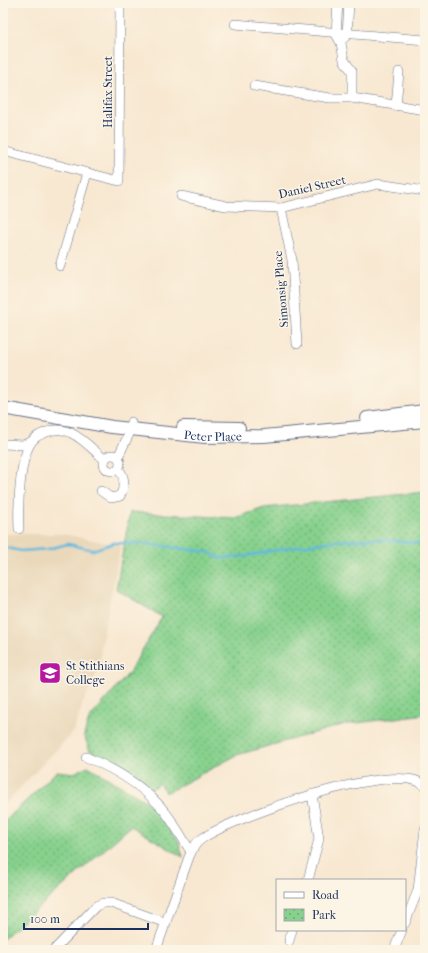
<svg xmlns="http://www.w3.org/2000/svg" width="428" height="953" viewBox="0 0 428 953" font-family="'IM FELL French Canon',serif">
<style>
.built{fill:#ead8ba}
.park{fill:url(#park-dots);stroke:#518076}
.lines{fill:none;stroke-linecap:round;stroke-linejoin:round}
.stream{stroke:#61b9de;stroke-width:2.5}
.minor-casing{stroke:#687086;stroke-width:10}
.major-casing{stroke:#687086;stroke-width:14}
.minor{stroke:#fff;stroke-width:9}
.major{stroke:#fff;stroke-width:12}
.labels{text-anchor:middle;stroke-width:3;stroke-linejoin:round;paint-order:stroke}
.street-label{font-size:12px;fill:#1b2f5e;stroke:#fcf5e5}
.poi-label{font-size:12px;fill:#1b2f5e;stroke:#fcf5e5;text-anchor:start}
</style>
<defs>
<pattern id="park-dots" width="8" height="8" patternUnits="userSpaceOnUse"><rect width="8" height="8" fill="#87d18d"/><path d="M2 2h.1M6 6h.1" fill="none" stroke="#6eaa76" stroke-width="1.8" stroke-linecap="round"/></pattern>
</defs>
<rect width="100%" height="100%" fill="#fcf5e5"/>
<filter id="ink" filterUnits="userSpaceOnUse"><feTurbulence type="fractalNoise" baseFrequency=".025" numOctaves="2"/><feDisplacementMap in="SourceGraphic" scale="8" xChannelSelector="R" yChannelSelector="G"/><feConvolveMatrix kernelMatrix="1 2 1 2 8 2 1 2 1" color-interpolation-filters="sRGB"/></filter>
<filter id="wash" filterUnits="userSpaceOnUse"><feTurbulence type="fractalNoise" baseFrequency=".012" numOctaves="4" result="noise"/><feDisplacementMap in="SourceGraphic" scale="16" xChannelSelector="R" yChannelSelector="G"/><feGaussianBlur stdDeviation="0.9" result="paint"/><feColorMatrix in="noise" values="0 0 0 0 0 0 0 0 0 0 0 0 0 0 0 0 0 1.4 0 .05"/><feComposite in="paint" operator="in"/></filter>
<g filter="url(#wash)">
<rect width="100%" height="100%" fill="#f8e8d1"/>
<polygon class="built" points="3,534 63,534 121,546 101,645 100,666 83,703 74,731 3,806"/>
<g class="park">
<polygon points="425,492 425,714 342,725 237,755 166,793 159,784 150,790 109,761 90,751 84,735 89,719 128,674 162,617 116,589 130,512 235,518 264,508"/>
<polygon points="88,766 152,805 178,840 183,857 131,826 3,939 3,823 57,771 74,773"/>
</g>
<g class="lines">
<polyline class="stream" points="3,547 21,551 48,549 68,544 93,550 114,543 138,543 209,552 219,558 247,556 281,549 335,541 375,539 425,544"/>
</g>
</g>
<g filter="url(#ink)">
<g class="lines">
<g class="minor-casing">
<g id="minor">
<polyline points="338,3 336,34 341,43 344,60 352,71 352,98"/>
<polyline points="235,24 425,40"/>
<polyline points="344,38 347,35 349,3"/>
<polyline points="254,86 330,98 352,98 425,110"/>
<polyline points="396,106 399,72"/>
<polyline points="3,151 119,181 120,3"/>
<polyline points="181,196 226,206 281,208 378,184 425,191"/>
<polyline points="281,208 292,260 297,344"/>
<polyline points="60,266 87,173"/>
<polyline points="3,444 23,445 31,442"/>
<circle cx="112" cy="463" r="8"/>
<polyline points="118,457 129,434 131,422"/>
<path d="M101,491L111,498L120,496C125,486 126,477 118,469"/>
<path d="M19,529C18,508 19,458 32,441C36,436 41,434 47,432C54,429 64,429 71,433C84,439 94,451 105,460"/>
<path d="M86,757C115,769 146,788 166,813C175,825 183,839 191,852"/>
<polyline points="308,880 319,839 312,794"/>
<polyline points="405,923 418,890 425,829"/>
<polyline points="289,941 292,930"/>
<polyline points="54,950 96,906 103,903 111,903 166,923"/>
<path d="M156,950L189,857C192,849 196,842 203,838C233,817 400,758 425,786"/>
<polyline points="394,950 402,930"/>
</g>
</g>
<g class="major-casing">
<g id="major">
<path id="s1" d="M3,408L112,427L205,437L264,436L425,421"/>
<polyline points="367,418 425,411"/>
<polyline points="183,427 239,428"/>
</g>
</g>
<use href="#minor" class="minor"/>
<use href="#major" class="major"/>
</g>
</g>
<defs>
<g id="school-square" transform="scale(1.15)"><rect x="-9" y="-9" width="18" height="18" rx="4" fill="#b5179e" stroke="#fcf5e5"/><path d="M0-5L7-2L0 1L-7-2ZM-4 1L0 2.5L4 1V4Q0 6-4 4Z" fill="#fff"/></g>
</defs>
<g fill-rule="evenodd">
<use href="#school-square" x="50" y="673"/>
</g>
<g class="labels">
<g class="street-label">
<text transform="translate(108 92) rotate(-90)" y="4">Halifax Street</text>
<text transform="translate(312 187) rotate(-13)" y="4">Daniel Street</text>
<text transform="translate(281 289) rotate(-95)" y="4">Simonsig Place</text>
<text dy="4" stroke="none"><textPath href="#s1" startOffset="212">Peter Place</textPath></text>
</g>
<g class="poi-label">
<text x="66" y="670">St Stithians<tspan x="66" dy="14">College</tspan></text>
</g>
</g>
<rect width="428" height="953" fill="none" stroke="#fcf5e5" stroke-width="16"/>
<rect x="276" y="879" width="130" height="52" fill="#fcf5e5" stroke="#a2a6af"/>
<rect x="284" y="892" width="20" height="6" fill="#ffffff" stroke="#a2a6af"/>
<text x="312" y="899" font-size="12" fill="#1b2f5e">Road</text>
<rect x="284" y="909" width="20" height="12" fill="url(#park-dots)" stroke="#a2a6af"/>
<text x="312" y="919" font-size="12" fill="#1b2f5e">Park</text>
<path d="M24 923v6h124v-6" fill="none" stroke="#1b2f5e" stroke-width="2"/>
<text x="30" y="923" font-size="12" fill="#1b2f5e" stroke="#fcf5e5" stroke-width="3" paint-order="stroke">100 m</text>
</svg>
